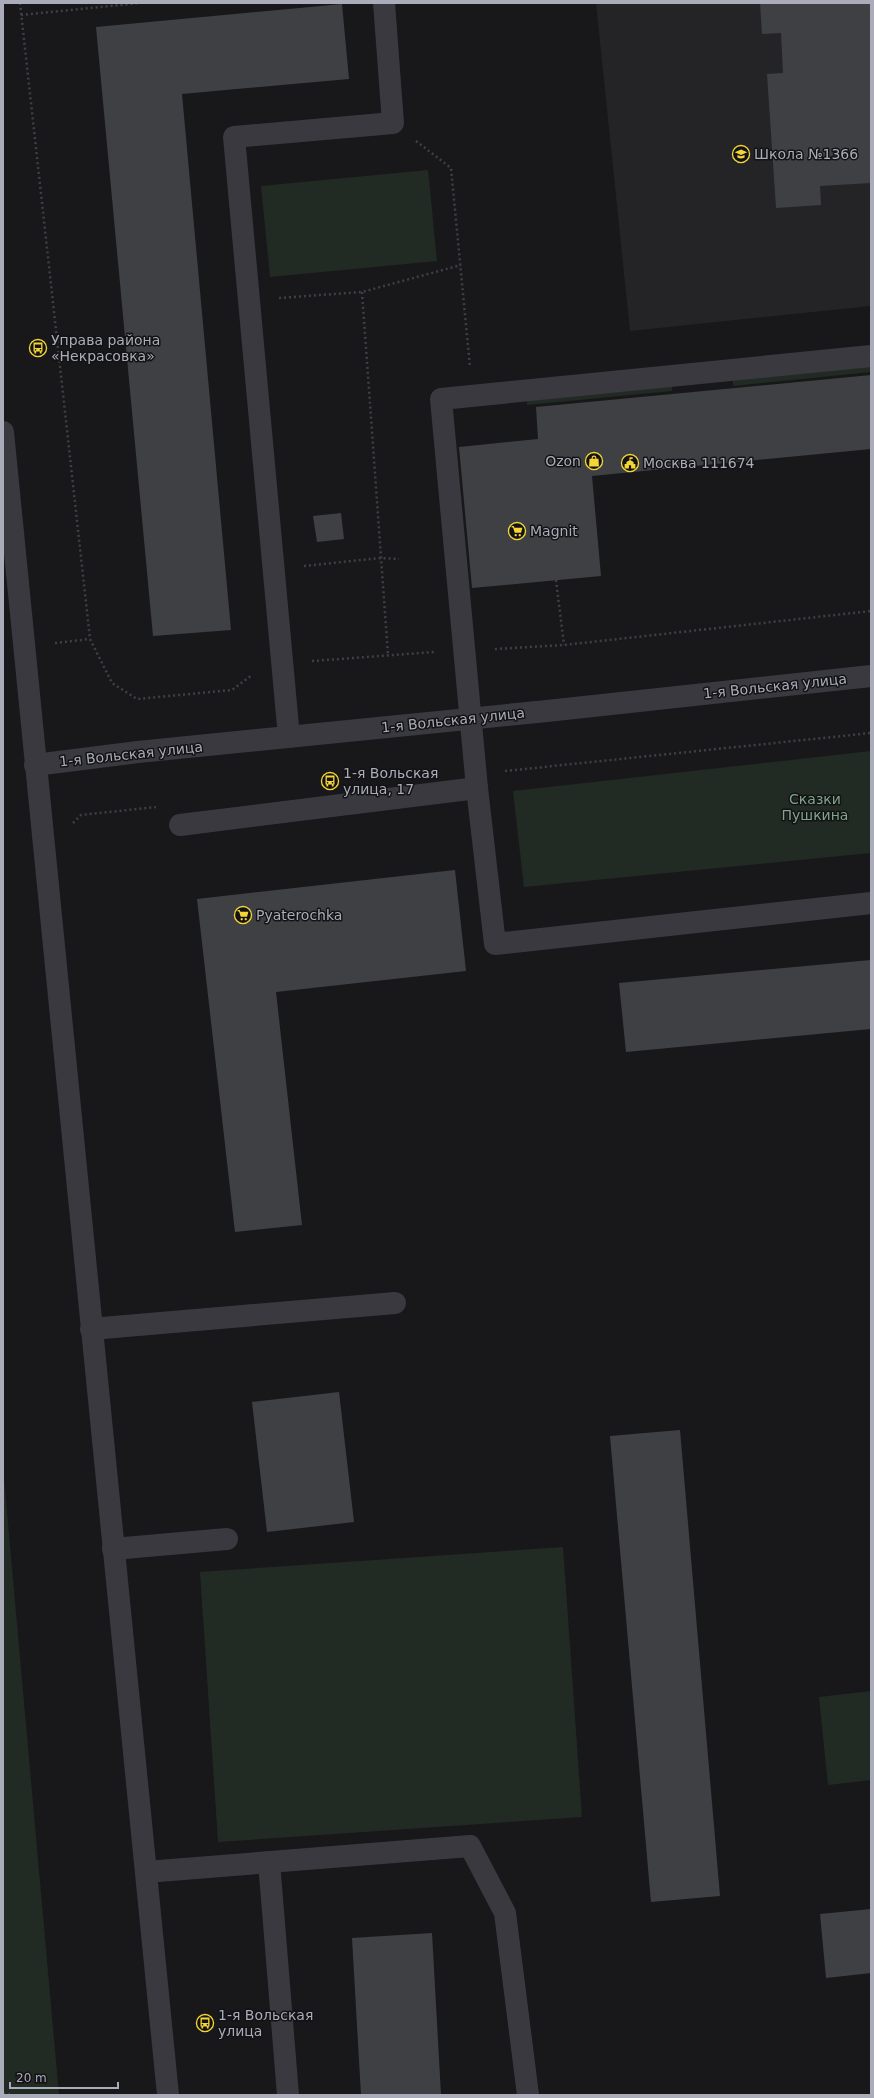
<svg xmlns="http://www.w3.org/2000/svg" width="874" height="2098" viewBox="0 0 874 2098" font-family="'DejaVu Sans',sans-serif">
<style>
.built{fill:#242427}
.green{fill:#222a24}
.building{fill:#3f4044}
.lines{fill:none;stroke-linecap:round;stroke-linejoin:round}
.path{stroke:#3f3f46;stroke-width:2.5;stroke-dasharray:2 3;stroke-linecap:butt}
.minor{stroke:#39393f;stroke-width:22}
.labels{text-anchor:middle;stroke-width:3;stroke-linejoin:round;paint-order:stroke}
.poi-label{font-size:14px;fill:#aaacba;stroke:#131315;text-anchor:start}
.street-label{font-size:14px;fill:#aaacba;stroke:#131315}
.park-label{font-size:14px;fill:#81a589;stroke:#131315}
</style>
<rect width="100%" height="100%" fill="#18181a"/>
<polygon class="built" points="596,3 871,3 871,306 630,331"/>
<g class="green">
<polygon points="428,170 437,261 270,277 261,186"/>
<polygon points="871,364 871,372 733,386 733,377"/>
<polygon points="672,384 672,391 527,405 527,399"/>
<polygon points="871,751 871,853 524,887 513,791"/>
<polygon points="3,1467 59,2095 3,2095"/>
<polygon points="563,1547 582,1817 218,1842 200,1572"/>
<polygon points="871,1691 871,1780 828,1785 819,1697"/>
</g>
<g class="building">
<polygon points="760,3 871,3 871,183 820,186 821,205 776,208 767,74 783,73 781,33 762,34"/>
<polygon points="342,4 349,79 182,94 231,630 153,636 96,27"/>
<polygon points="871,375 871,449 592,476 601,576 472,588 459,447 538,439 536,407"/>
<polygon points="341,513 344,539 317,542 313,516"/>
<polygon points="455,870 466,971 276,992 302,1225 235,1232 197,899"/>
<polygon points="871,960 871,1029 626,1052 619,983"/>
<polygon points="339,1392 354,1522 267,1532 252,1402"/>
<polygon points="680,1430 720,1896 651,1902 610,1436"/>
<polygon points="871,1909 871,1973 826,1978 820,1914"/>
<polygon points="432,1933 441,2095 361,2095 352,1938"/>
</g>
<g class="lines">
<g class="path">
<polyline points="20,3 90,639 112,683 137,699 232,690 252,675"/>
<polyline points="21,15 140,3"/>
<polyline points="416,141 451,168 470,367"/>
<polyline points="362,292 388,655"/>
<polyline points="279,298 362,292 461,265"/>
<polyline points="304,566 380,558 399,559"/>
<polyline points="556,580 564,645"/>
<polyline points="55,643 90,639"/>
<polyline points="495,649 564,645 871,611"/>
<polyline points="312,661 434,652"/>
<polyline points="505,771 871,733"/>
<polyline points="73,823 81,815 156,807"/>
<polyline points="3,2093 12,2095"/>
</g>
<g class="minor">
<polyline points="3,432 168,2095"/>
<polyline points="289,737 234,137 393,123 384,3"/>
<polyline points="35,765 138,752 547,711 871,676"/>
<polyline points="477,788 495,944 871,903"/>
<polyline points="180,825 477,788 441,399 871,356"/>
<polyline points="91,1329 395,1303"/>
<polyline points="113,1549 227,1539"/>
<polyline points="269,1862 288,2095"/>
<polyline points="146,1872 470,1846 505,1913 528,2095"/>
</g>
</g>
<defs>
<g id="school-ring" transform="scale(0.9)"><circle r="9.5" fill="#131315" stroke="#f3d536" stroke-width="1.5"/><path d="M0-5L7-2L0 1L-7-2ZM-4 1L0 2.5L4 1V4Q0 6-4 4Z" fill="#f3d536"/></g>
<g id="bus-ring" transform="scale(0.9)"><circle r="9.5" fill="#131315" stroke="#f3d536" stroke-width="1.5"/><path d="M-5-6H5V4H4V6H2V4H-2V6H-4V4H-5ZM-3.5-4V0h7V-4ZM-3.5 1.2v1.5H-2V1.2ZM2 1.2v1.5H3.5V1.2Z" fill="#f3d536"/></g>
<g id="shop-ring" transform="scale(0.9)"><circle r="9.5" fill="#131315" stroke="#f3d536" stroke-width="1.5"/><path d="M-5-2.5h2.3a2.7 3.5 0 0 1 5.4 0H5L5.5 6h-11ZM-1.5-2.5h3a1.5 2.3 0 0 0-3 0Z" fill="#f3d536"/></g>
<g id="civic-ring" transform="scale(0.9)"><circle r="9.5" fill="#131315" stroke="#f3d536" stroke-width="1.5"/><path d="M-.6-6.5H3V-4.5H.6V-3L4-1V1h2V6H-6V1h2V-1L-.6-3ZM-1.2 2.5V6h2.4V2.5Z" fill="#f3d536"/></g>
<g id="supermarket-ring" transform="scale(0.9)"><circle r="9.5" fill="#131315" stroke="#f3d536" stroke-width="1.5"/><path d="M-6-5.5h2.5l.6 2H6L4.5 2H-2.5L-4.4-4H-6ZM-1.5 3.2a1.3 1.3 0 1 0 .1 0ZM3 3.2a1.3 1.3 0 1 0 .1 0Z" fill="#f3d536"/></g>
</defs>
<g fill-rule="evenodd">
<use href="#school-ring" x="741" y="154"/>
<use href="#bus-ring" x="38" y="348"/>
<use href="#shop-ring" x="594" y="461"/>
<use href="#civic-ring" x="630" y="463"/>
<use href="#supermarket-ring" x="517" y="531"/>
<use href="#bus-ring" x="330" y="781"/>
<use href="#supermarket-ring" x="243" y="915"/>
<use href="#bus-ring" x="205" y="2023"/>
</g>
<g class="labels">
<g class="poi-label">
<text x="754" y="159">Школа №1366</text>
<text x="51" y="345">Управа района<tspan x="51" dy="16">«Некрасовка»</tspan></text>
<text x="581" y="466" text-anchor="end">Ozon</text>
<text x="643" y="468">Москва 111674</text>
<text x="530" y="536">Magnit</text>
<text x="343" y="778">1-я Вольская<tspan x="343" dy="16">улица, 17</tspan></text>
<text x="256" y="920">Pyaterochka</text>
<text x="218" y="2020">1-я Вольская<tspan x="218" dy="16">улица</tspan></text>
</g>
<g class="street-label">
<text transform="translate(775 686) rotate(-6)" y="5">1-я Вольская улица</text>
<text transform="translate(453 720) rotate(-6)" y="5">1-я Вольская улица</text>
<text transform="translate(131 754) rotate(-6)" y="5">1-я Вольская улица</text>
</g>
<g class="park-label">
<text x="815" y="804">Сказки<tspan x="815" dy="16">Пушкина</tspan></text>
</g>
</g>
<rect width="874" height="2098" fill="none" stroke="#aaacba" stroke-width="8"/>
<path d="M10 2082v6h108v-6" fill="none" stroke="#aaacba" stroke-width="2"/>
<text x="16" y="2082" font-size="12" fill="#aaacba" stroke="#131315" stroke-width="3" paint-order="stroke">20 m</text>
</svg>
